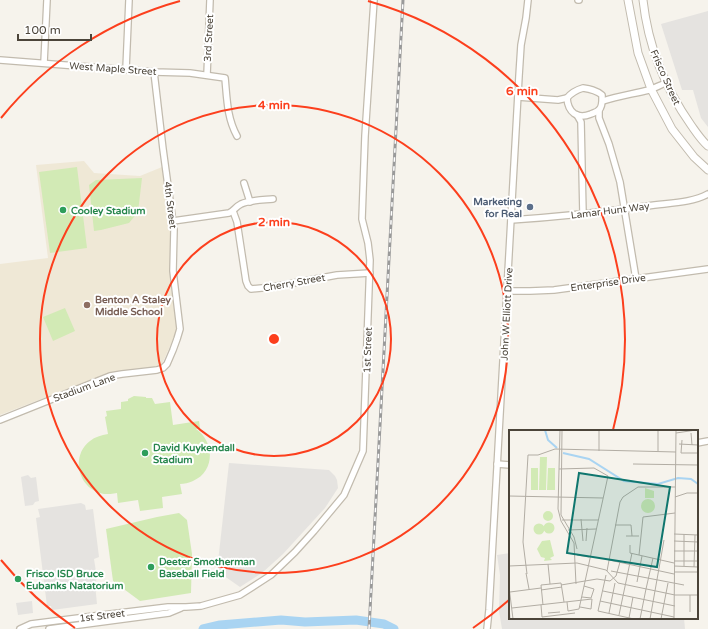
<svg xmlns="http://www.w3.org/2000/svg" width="708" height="629" viewBox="0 0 708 629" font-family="'Varela Round',sans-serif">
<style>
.education{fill:#efe8d6}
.green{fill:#d2eab5}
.parking{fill:#e5e3e0}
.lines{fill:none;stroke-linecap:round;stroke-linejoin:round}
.river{stroke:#a9d4f2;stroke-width:9}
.minor-casing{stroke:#c2bbae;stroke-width:8}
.tertiary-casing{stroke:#c2bbae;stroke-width:9}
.minor{stroke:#fff;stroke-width:5.5}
.tertiary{stroke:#fff;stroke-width:7}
.rail-casing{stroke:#9a9a9a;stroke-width:3}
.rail{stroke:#fff;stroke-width:1.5;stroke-dasharray:4.5;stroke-linecap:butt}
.ring{fill:none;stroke:#fc3f1d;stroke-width:2}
.service-dot{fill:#5c6f8a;stroke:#fff;stroke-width:1.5}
.leisure-dot{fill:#2e9e5b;stroke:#fff;stroke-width:1.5}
.education-dot{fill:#8d6e63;stroke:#fff;stroke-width:1.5}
.labels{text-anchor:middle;stroke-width:4;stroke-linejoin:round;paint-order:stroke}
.street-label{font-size:10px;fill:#4b4439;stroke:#fff}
.service-label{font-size:10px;font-weight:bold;fill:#4e5e75;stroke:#fff;text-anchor:end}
.leisure-label{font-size:10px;font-weight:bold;fill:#27864d;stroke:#fff;text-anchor:start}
.education-label{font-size:10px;font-weight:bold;fill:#785e54;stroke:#fff;text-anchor:start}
.inset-river{fill:none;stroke:#a9d4f2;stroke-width:2}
.inset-road{fill:none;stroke:#b2ada4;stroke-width:1}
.view{fill:#0f766e;fill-opacity:0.15;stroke:#0f766e;stroke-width:2}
.inset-edge{fill:none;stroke:#4b4439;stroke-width:2}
.centre{fill:#fc3f1d;stroke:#fff;stroke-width:2}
.ring-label{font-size:12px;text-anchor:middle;font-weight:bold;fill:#fc3f1d;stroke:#fff;stroke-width:4;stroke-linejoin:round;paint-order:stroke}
</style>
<rect width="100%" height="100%" fill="#f6f3ec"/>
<polygon class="education" points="84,161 94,173 140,176 162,167 170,229 171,254 170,279 177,331 161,366 106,374 0,415 0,264 48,258 36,165"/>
<g class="green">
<polygon points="77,167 87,248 50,253 39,172"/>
<polygon points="142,178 138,212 129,223 101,230 94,231 89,185 96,180"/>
<polygon points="65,308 75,331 53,341 43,317"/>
<path d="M134,396L146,397V398H152L155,404L170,402L173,425L199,421L200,428L196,429C215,442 215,472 193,481C189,483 184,484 180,484L182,494L162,497L163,508L140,511L138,500L118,503L117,493C113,494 108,494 104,494C78,490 70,456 90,441C95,437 101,435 108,434L105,417L107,416L106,411L121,409V402L128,401V399Z"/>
<polygon points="179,513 187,520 192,554 191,593 140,601 113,581 106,529 157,517"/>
</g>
<g class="parking">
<polygon points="708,11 708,127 701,118 693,90 682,90 661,24"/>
<polygon points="229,463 329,470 335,476 337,480 338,488 325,508 283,554 262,573 240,587 217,571"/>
<polygon points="28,475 31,478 36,477 39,501 35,502 33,505 25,506 21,477"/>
<polygon points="81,503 85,505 86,510 93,509 99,557 94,559 97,578 95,584 97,604 52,610 51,606 47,606 36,518 40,517 38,509"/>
<polygon points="510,553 510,618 684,618 685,629 502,629 499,611 500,575 497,555"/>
<polygon points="32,601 33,613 18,615 16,603"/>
</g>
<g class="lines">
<polyline class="river" points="203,629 220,625 281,620 305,622 356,620 384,624 394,629"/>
<g class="minor-casing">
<g id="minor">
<polyline points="578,0 579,0"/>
<path d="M0,60L154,72L190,73L225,78C227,99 227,118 237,136"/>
<polyline points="44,63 47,0"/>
<polyline points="126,69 129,0"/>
<polyline points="207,75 210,0"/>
<path d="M583,88C590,89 596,90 602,95C602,100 603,106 599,110C597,112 593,113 591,114C577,120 568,112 567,98C572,92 576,90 583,88Z"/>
<polyline points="518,97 558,100 567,98"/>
<path d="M603,101C618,96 633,94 649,90C655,88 660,85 666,83"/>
<polyline points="599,110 599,118 609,144 620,182 636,279"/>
<polyline points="577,115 581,122 583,214"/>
<polyline points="244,183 250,202"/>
<polyline points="233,211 237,222 246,281 248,286 251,289 272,287 337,275 370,273"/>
<path d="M511,220C557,217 603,212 648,206C667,203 692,203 708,194"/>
<path d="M173,221L229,213C234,211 235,207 241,204C250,200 263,200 273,199"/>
<polyline points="507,291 530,291 554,290 708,269"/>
<polyline points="0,420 110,376 122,374 157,370 163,368 167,364 173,350 177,339 180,329 173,271 174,230 163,149 154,72"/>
<polyline points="697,443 708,441"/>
<polyline points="497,464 510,465"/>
<polyline points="20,629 31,624 94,616 168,607 186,607 201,606 240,595 271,575 295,552 314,531 344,495 363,451 370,260 368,243 362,219 365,136 374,0"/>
<polyline points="49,629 169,613 181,608"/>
<polyline points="487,629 489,610 519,76 521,45 526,18 528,0"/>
</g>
</g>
<g class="tertiary-casing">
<g id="tertiary">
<polyline points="628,0 638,53 651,89 672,129 694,157 708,170"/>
<path d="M643,0C648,45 665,88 691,125C696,132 701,140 708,146"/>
</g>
</g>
<use href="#minor" class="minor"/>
<use href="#tertiary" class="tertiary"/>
<g class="rail-casing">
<polyline id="rail" points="369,629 403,0"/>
</g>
<use href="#rail" class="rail"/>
</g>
<g class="ring">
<circle cx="274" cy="339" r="117"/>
<circle cx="274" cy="339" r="234"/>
<path d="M509 600A351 351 0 0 1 473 628M75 628A351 351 0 0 1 1 560M1 118A351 351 0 0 1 180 1M368 1A351 351 0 0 1 613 430"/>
</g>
<circle class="service-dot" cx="530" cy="207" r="4"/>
<g class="leisure-dot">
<circle cx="63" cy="210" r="4"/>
<circle cx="145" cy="453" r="4"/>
<circle cx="151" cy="567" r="4"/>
<circle cx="18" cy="579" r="4"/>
</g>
<circle class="education-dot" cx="87" cy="305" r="4"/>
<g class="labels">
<g class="street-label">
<text transform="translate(208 38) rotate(-87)" y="4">3rd Street</text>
<text transform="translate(113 68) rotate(4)" y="4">West Maple Street</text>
<text transform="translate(666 77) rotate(66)" y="4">Frisco Street</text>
<text transform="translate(171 205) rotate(83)" y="4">4th Street</text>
<text transform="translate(610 210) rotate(-7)" y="4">Lamar Hunt Way</text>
<text transform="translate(294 282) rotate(-10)" y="4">Cherry Street</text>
<text transform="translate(608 282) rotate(-8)" y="4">Enterprise Drive</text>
<text transform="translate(506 314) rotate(-87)" y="4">John W Elliott Drive</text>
<text transform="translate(367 350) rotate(-88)" y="4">1st Street</text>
<text transform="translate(84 387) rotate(-20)" y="4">Stadium Lane</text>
<text transform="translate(102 615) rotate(-7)" y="4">1st Street</text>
</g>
<g class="service-label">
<text x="522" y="205">Marketing<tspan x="522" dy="12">for Real</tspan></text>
</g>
<g class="leisure-label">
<text x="71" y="214">Cooley Stadium</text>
<text x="153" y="451">David Kuykendall<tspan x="153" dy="12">Stadium</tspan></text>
<text x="159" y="565">Deeter Smotherman<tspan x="159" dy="12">Baseball Field</tspan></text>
<text x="26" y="577">Frisco ISD Bruce<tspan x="26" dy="12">Eubanks Natatorium</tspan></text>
</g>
<g class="education-label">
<text x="95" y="303">Benton A Staley<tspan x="95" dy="12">Middle School</tspan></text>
</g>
</g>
<g transform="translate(509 430)">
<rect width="189" height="189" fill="#f6f3ec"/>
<path d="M31,27H38L37,60H30ZM22,38H29V60H22ZM39,38H46V60H38ZM136,58L145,61V68H136ZM132 76a7 7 0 1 1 14 0a7 7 0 1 1-14 0ZM34 86a5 5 0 1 1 10 0a5 5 0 1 1-10 0ZM34.5 98a5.5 5.5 0 1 1 11 0a5.5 5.5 0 1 1-11 0ZM24.5 99a5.5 5.5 0 1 1 11 0a5.5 5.5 0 1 1-11 0ZM41,110L45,126L41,128L43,130L35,131L36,128L32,127L28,119L33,111Z" fill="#d2eab5"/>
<path class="inset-river" d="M36,0L39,10L48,18M54,23L80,29L115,51L149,54L169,48L182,49L189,54"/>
<path class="inset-road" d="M51,0L49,79L52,91L65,113L67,154M53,0L52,85L65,107L68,119M167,3L187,0M182,3L183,15M173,10L172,23H189M170,14L189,15M90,21V0M149,21V0M0,26V0M124,34L189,35M50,39L85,38L99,46L70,179L59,181L58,172M0,66L94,68M166,67L178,63H189M72,89L74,111M53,90H89M106,95H122L123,106M59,100L87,99M165,104L189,105M117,106H130M77,111L78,98M165,111L189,112M121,115V123L165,133M165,121H189M68,125L80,127M130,125L134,87L166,83M100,130L165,144M165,131H189M39,134L41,154M0,136L68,133L97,140L109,153L166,165H189M165,136L189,137M175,136V104M185,137L186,105M98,141L111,72L114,67L129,57H166M102,141L175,155M165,142H189M17,143L20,159M18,144L14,112L19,25H29L46,19L167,22M97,145L89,181L125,189M128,152L133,126M52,155L88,149L101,151L107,146L111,132M0,157L4,189M137,159L144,128M32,160L53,157M94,161L166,176M1,162L32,158M181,165V182M73,167L82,168L85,159L75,156M91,171L165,187M32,175L33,187L66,183M34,175L32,155L52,153L55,172M0,176L1,189M3,178L83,169L82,179L71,177M39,183L51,182M100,183L106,153M110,185L123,123M120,188L124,167M131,189L137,159M141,189L155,110M152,189L159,153M165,189L167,0"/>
<path class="view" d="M70,43L161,57L148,137L58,123Z"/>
<rect width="189" height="189" class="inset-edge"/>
</g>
<circle cx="274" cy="339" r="6" class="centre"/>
<g class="ring-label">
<text x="522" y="95">6 min</text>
<text x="274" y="109">4 min</text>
<text x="274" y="226">2 min</text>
</g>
<path d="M18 34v6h73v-6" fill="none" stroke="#4b4439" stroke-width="2"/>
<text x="24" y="34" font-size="12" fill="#4b4439" stroke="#ffffff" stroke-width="3" paint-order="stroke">100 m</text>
</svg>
